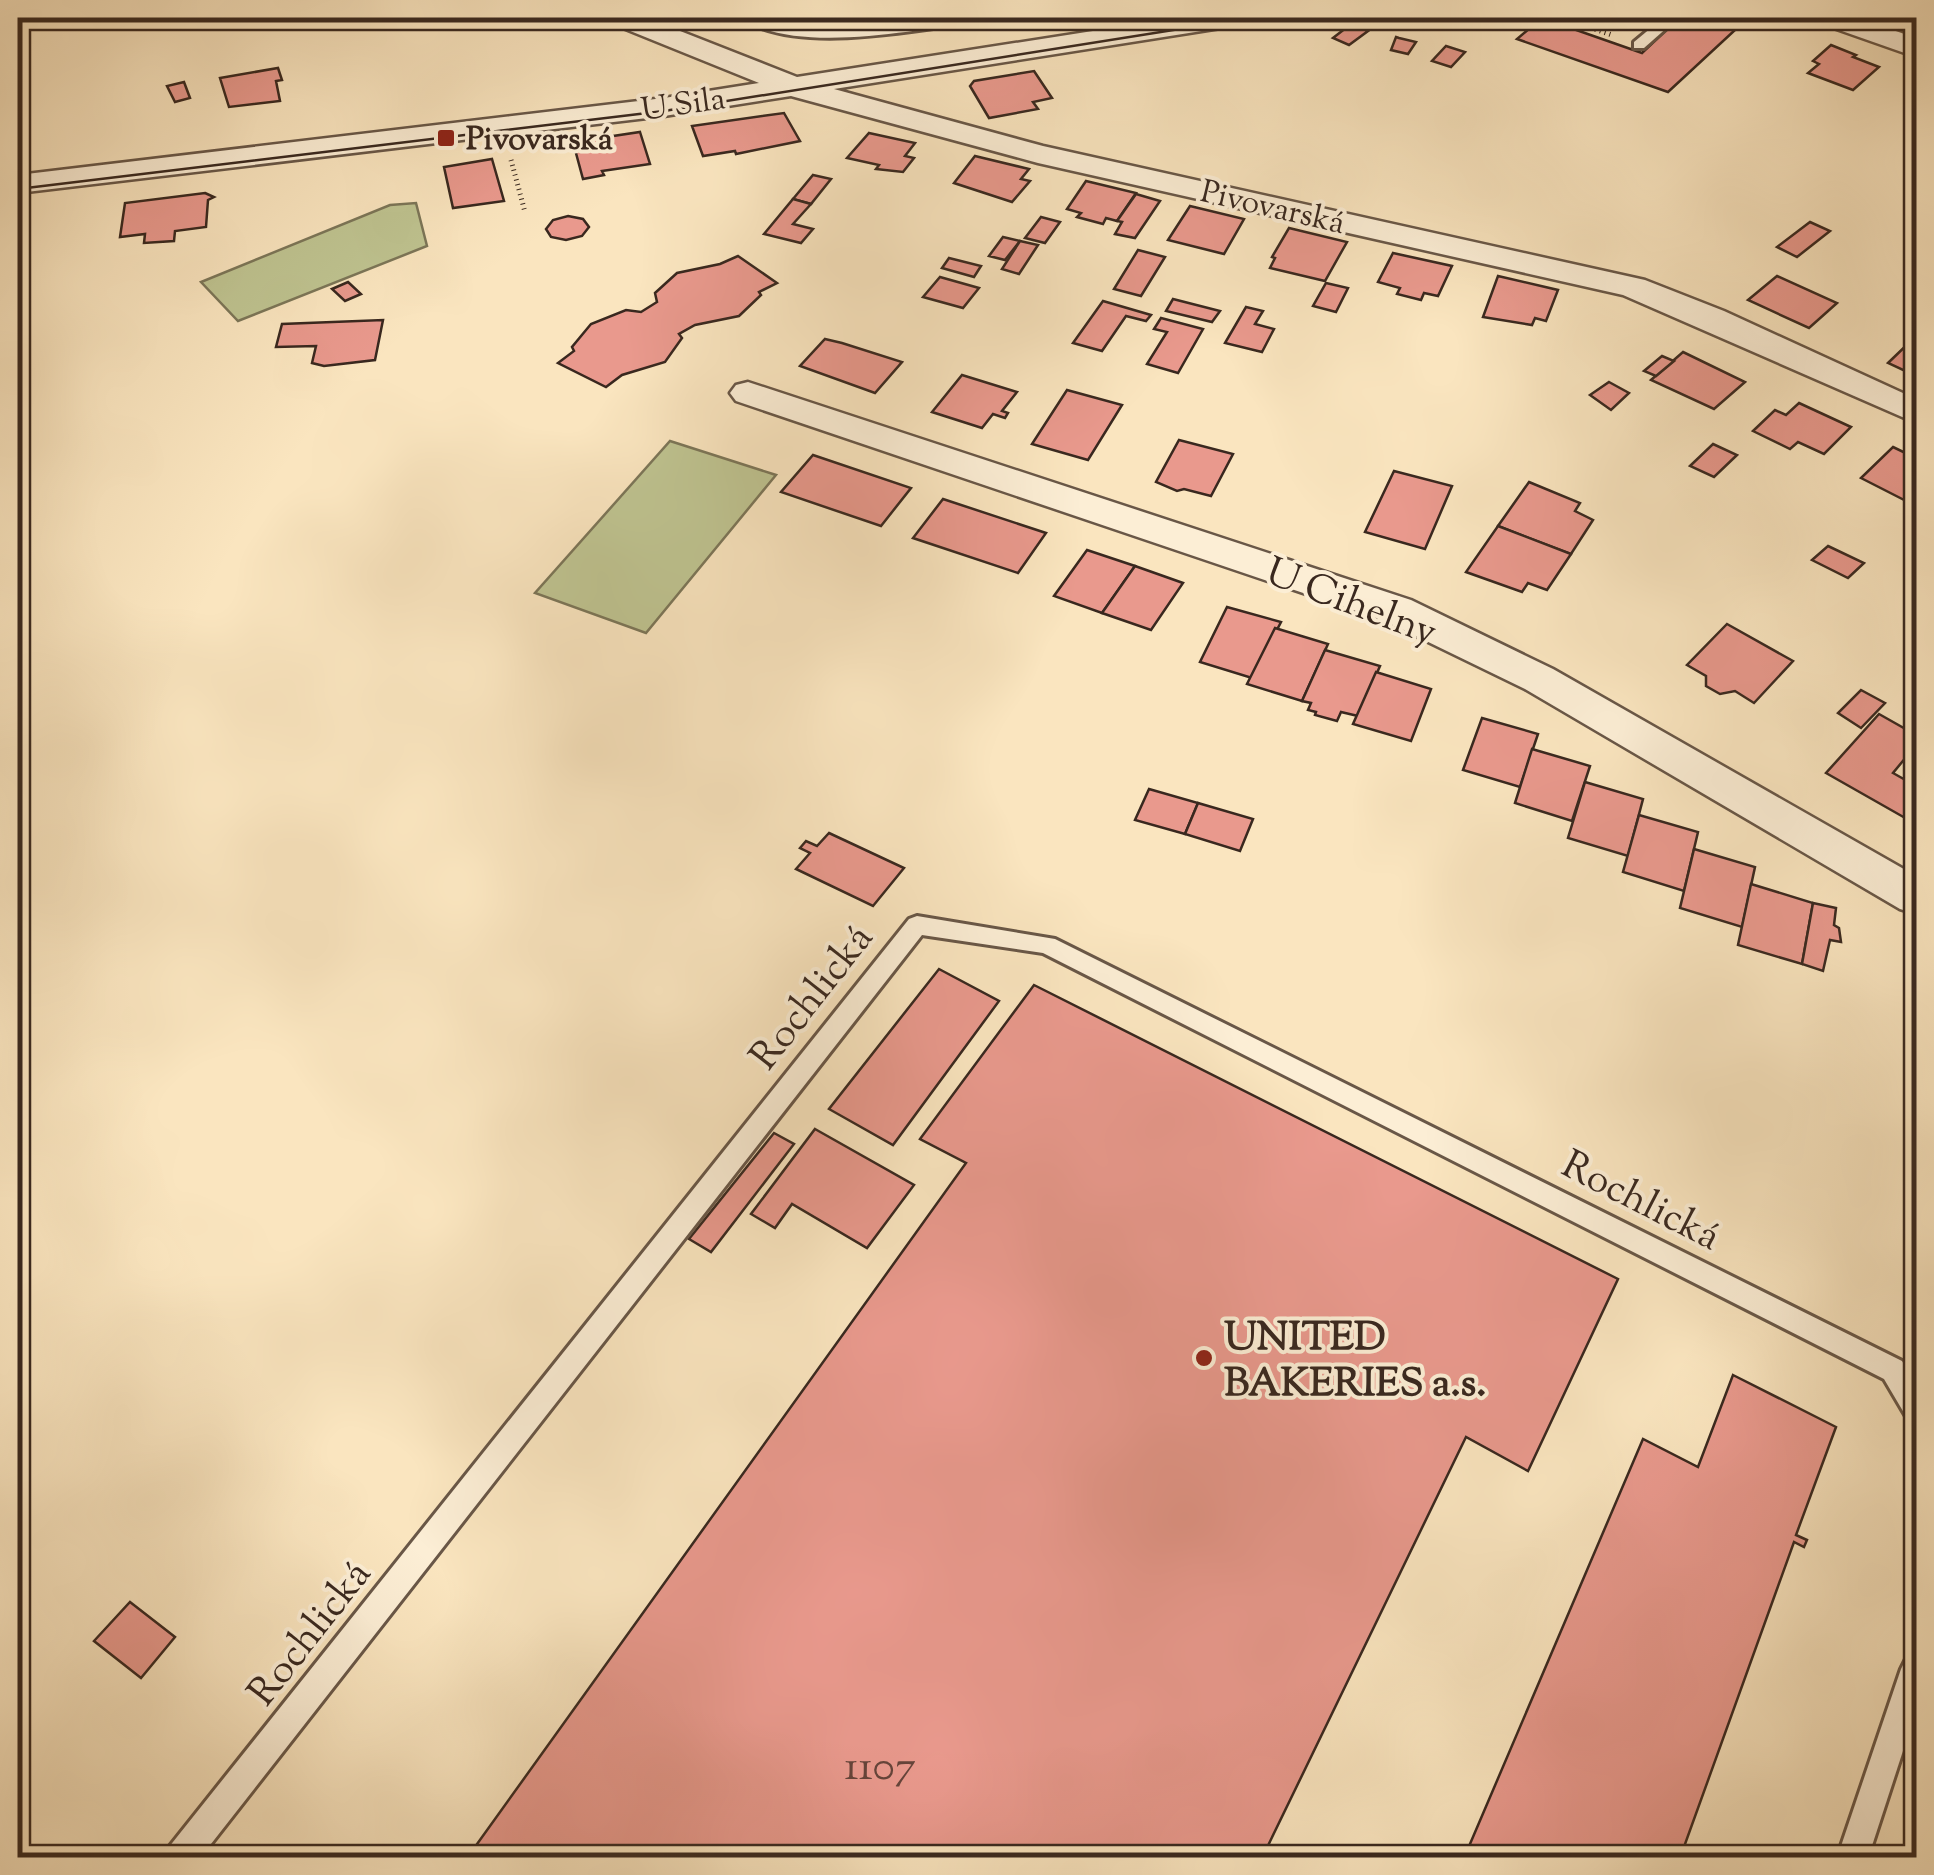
<svg xmlns="http://www.w3.org/2000/svg" width="1934" height="1875" viewBox="0 0 1934 1875" font-family="'Sorts Mill Goudy',serif">
<style>
.green{fill:#bfc491;stroke:#7c7658;stroke-width:2.5}
.building{fill:#e9998d;stroke:#39281f;stroke-width:2.5}
.lines{fill:none;stroke-linecap:round;stroke-linejoin:round}
.lane-casing{stroke:#695747;stroke-width:6}
.street-casing{stroke:#695747;stroke-width:5}
.path{stroke:#39281f;stroke-width:5;stroke-dasharray:1 4;stroke-linecap:butt}
.lane{fill:#fceed5;fill-rule:evenodd}
.street{fill:#fceed5;fill-rule:evenodd}
.tram{stroke:#39281f;stroke-width:2.5}
.poi-dot{fill:#8f2418;stroke:#fceed5;stroke-width:4}
.labels{text-anchor:middle;stroke-width:8;stroke-linejoin:round;paint-order:stroke}
.far-street-label{font-size:32px;fill:#39281f;stroke:#fceed5}
.far-poi-label{font-size:32px;font-weight:bold;fill:#39281f;stroke:#fceed5;text-anchor:start}
.street-label{font-size:40px;fill:#39281f;stroke:#fceed5}
.poi-label{font-size:40px;font-weight:bold;fill:#39281f;stroke:#fceed5;text-anchor:start}
.near-number-label{font-size:42px;fill:#65443a}
</style>
<rect width="100%" height="100%" fill="#fae5bf"/>
<filter id="stains"><feTurbulence type="fractalNoise" baseFrequency=".002" numOctaves="4"/><feColorMatrix values="0 0 0 0 .2 0 0 0 0 .09 0 0 0 0 .02 0 0 0 .5 -.17"/></filter>
<radialGradient id="worn" r=".72"><stop offset=".6" stop-color="#630" stop-opacity="0"/><stop offset="1" stop-color="#630" stop-opacity=".3"/></radialGradient>
<g class="green">
<polygon points="416,203 427,246 238,321 201,282 390,205"/>
<polygon points="670,441 776,475 646,633 535,593"/>
</g>
<g class="building">
<polygon points="1542,18 1642,53 1679,18 1748,18 1668,92 1517,39"/>
<polygon points="1351,24 1368,31 1349,45 1333,38"/>
<polygon points="1396,37 1399,38 1416,42 1408,54 1391,50"/>
<polygon points="1831,45 1856,55 1853,57 1879,67 1853,90 1808,73 1819,64 1813,61"/>
<polygon points="1446,46 1465,52 1451,67 1432,61"/>
<polygon points="278,68 282,80 276,81 280,101 229,107 220,78"/>
<polygon points="1034,71 1052,98 1033,102 1038,109 989,118 970,86 974,81"/>
<polygon points="184,82 190,98 175,102 167,86"/>
<polygon points="784,113 800,141 736,154 735,151 703,156 692,126"/>
<polygon points="640,132 650,164 602,171 604,175 583,179 573,142"/>
<polygon points="869,133 915,143 905,156 914,158 903,172 876,169 879,165 847,158"/>
<polygon points="975,156 1029,169 1021,179 1030,181 1012,202 954,183"/>
<polygon points="492,159 504,201 453,208 444,167"/>
<polygon points="813,175 831,179 811,204 793,199"/>
<polygon points="1086,181 1136,193 1117,221 1106,218 1103,224 1077,217 1081,213 1067,209"/>
<polygon points="205,193 214,197 208,200 206,227 175,231 174,241 144,243 145,234 120,237 125,203"/>
<polygon points="1136,194 1160,201 1135,238 1115,234 1122,222 1117,221"/>
<polygon points="793,199 811,204 793,224 813,229 801,243 764,234"/>
<polygon points="1190,206 1244,219 1224,254 1168,240"/>
<polygon points="568,216 583,219 589,227 582,236 566,240 551,237 546,229 553,220"/>
<polygon points="1041,217 1060,222 1045,243 1025,238"/>
<polygon points="1810,222 1830,231 1797,257 1777,247"/>
<polygon points="1289,228 1347,242 1325,281 1270,268 1275,258 1272,257"/>
<polygon points="1003,237 1020,241 1005,260 989,256"/>
<polygon points="1020,241 1038,245 1019,274 1002,269"/>
<polygon points="1138,250 1165,257 1141,296 1114,289"/>
<polygon points="1393,253 1452,266 1438,296 1424,293 1421,300 1397,294 1400,288 1378,282"/>
<polygon points="738,256 777,283 759,292 761,295 739,316 695,325 679,334 682,338 665,362 622,375 606,387 558,363 574,351 572,347 591,324 626,310 641,312 657,302 655,293 677,273 720,264"/>
<polygon points="949,258 981,266 974,277 942,268"/>
<polygon points="1498,276 1558,290 1546,321 1535,318 1532,325 1483,317"/>
<polygon points="1777,276 1837,303 1809,328 1748,300"/>
<polygon points="940,277 979,288 963,308 923,297"/>
<polygon points="348,282 361,294 345,301 332,289"/>
<polygon points="1326,283 1348,288 1336,312 1313,306"/>
<polygon points="1173,299 1220,311 1212,322 1166,311"/>
<polygon points="1103,301 1151,315 1146,321 1126,316 1102,351 1073,343"/>
<polygon points="1246,307 1263,311 1255,324 1274,329 1262,352 1225,343"/>
<polygon points="1161,318 1203,329 1178,373 1147,364 1167,332 1154,329"/>
<polygon points="383,320 375,360 324,366 312,363 316,346 276,347 282,324"/>
<polygon points="1916,336 1916,376 1888,363"/>
<polygon points="825,339 842,343 902,362 875,393 800,366"/>
<polygon points="1683,352 1745,382 1714,409 1651,380"/>
<polygon points="1662,356 1674,361 1656,376 1644,371"/>
<polygon points="962,375 1017,392 1002,411 1008,413 1005,418 993,414 982,428 932,412"/>
<polygon points="1609,382 1629,393 1611,410 1590,395"/>
<polygon points="1067,390 1122,405 1088,460 1032,444"/>
<polygon points="1799,403 1851,427 1824,454 1798,442 1790,449 1753,431 1775,410 1786,415"/>
<polygon points="1179,440 1233,454 1211,496 1184,489 1177,491 1156,482"/>
<polygon points="1713,444 1737,455 1714,477 1690,466"/>
<polygon points="1893,447 1916,458 1916,506 1861,478"/>
<polygon points="813,455 911,488 881,526 781,492"/>
<polygon points="1394,471 1452,486 1425,549 1365,532"/>
<polygon points="1529,482 1580,503 1575,511 1593,520 1571,554 1498,526"/>
<polygon points="943,499 1046,533 1018,573 913,538"/>
<polygon points="1498,526 1571,554 1547,590 1528,583 1522,592 1466,572"/>
<polygon points="1828,546 1864,563 1848,578 1812,560"/>
<polygon points="1087,550 1135,566 1102,613 1054,596"/>
<polygon points="1135,566 1183,583 1151,630 1102,613"/>
<polygon points="1227,607 1281,622 1252,678 1200,662"/>
<polygon points="1727,624 1793,661 1754,703 1735,691 1720,694 1706,686 1706,676 1687,665"/>
<polygon points="1275,628 1328,644 1302,701 1247,684"/>
<polygon points="1325,650 1380,666 1358,716 1341,712 1337,721 1315,715 1316,712 1308,710 1311,703 1302,701"/>
<polygon points="1376,672 1431,689 1411,741 1353,724"/>
<polygon points="1861,690 1885,703 1861,728 1838,713"/>
<polygon points="1879,714 1916,735 1916,745 1893,773 1916,786 1914,823 1826,773"/>
<polygon points="1482,718 1538,734 1520,787 1463,770"/>
<polygon points="1532,749 1590,766 1572,821 1515,803"/>
<polygon points="1585,782 1643,799 1628,856 1568,838"/>
<polygon points="1149,789 1198,803 1185,834 1135,820"/>
<polygon points="1198,803 1253,819 1240,851 1185,834"/>
<polygon points="1639,815 1698,832 1684,891 1623,872"/>
<polygon points="829,833 904,868 873,906 796,869 810,853 800,848 806,841 817,846"/>
<polygon points="1694,849 1755,867 1742,927 1680,908"/>
<polygon points="1751,884 1813,903 1802,964 1738,945"/>
<polygon points="1813,903 1836,908 1834,925 1839,928 1841,942 1830,940 1823,971 1802,964"/>
<polygon points="939,969 999,1001 893,1145 829,1109"/>
<polygon points="1034,985 1618,1279 1528,1471 1466,1437 1262,1858 467,1858 966,1163 920,1139"/>
<polygon points="815,1129 914,1185 867,1248 792,1204 775,1228 751,1214"/>
<polygon points="774,1133 794,1144 711,1252 689,1239"/>
<polygon points="1733,1375 1836,1427 1796,1535 1807,1540 1804,1547 1794,1542 1680,1858 1464,1858 1643,1439 1698,1467"/>
<polygon points="130,1602 175,1637 141,1678 94,1641"/>
</g>
<g class="lines">
<g class="lane-casing">
<g id="lane">
<path d="M742,18C772,16 803,29 834,29C884,29 933,15 982,18L975,22C914,30 795,55 742,18Z"/>
<polygon points="1663,18 1678,18 1644,48 1634,48 1634,42"/>
<polygon points="917,916 1055,939 1902,1361 1916,1385 1916,1422 1907,1418 1884,1379 1043,953 922,935 200,1858 165,1858 169,1847 909,919"/>
<polygon points="1916,1654 1916,1711 1868,1858 1837,1858 1901,1669 1906,1659"/>
</g>
</g>
<g class="street-casing">
<g id="street">
<polygon points="609,18 647,18 797,77 1176,18 1241,18 1237,24 1227,27 834,89 1043,146 1645,280 1724,311 1916,399 1916,423 1623,295 1038,163 791,96 664,116 18,193 18,175 664,98 759,83 613,24"/>
<polygon points="1818,18 1858,18 1916,38 1916,57 1822,24"/>
<polygon points="748,382 1411,600 1553,669 1916,876 1916,914 1900,909 1525,689 1383,620 736,401 730,393 736,385"/>
</g>
</g>
<g class="path">
<polyline points="1562,18 1612,35"/>
<polyline points="1266,25 1309,18"/>
<polyline points="1373,25 1483,18"/>
<polyline points="511,160 525,212"/>
</g>
<use href="#lane" class="lane"/>
<use href="#street" class="street"/>
<polyline class="tram" points="18,189 664,111 1249,18"/>
</g>
<g class="poi-dot">
<rect x="436" y="128" width="20" height="20" rx="5"/>
<circle cx="1204" cy="1358" r="10"/>
</g>
<g class="labels">
<g class="far-street-label">
<text transform="translate(683 103) rotate(-8)" y="11">U Sila</text>
<text transform="translate(1273 206) rotate(13)" y="11">Pivovarská</text>
</g>
<g class="far-poi-label">
<text x="466" y="149">Pivovarská</text>
</g>
<g class="street-label">
<text transform="translate(1352 600) rotate(21)" y="14">U Cihelny</text>
<text transform="translate(810 996) rotate(-52)" y="14">Rochlická</text>
<text transform="translate(1642 1199) rotate(27)" y="14">Rochlická</text>
<text transform="translate(308 1632) rotate(-52)" y="14">Rochlická</text>
</g>
<g class="poi-label">
<text x="1224" y="1349">UNITED<tspan x="1224" dy="46">BAKERIES a.s.</tspan></text>
</g>
<g class="near-number-label">
<text x="880" y="1779">1107</text>
</g>
</g>
<rect width="1934" height="1875" fill="none" stroke="#fae5bf" stroke-width="60"/>
<rect x="20" y="20" width="1894" height="1835" fill="none" stroke="#39281f" stroke-width="5"/>
<rect x="30" y="30" width="1874" height="1815" fill="none" stroke="#39281f" stroke-width="2.5"/>
<rect width="100%" height="100%" filter="url(#stains)"/>
<rect width="100%" height="100%" fill="url(#worn)"/>
</svg>
